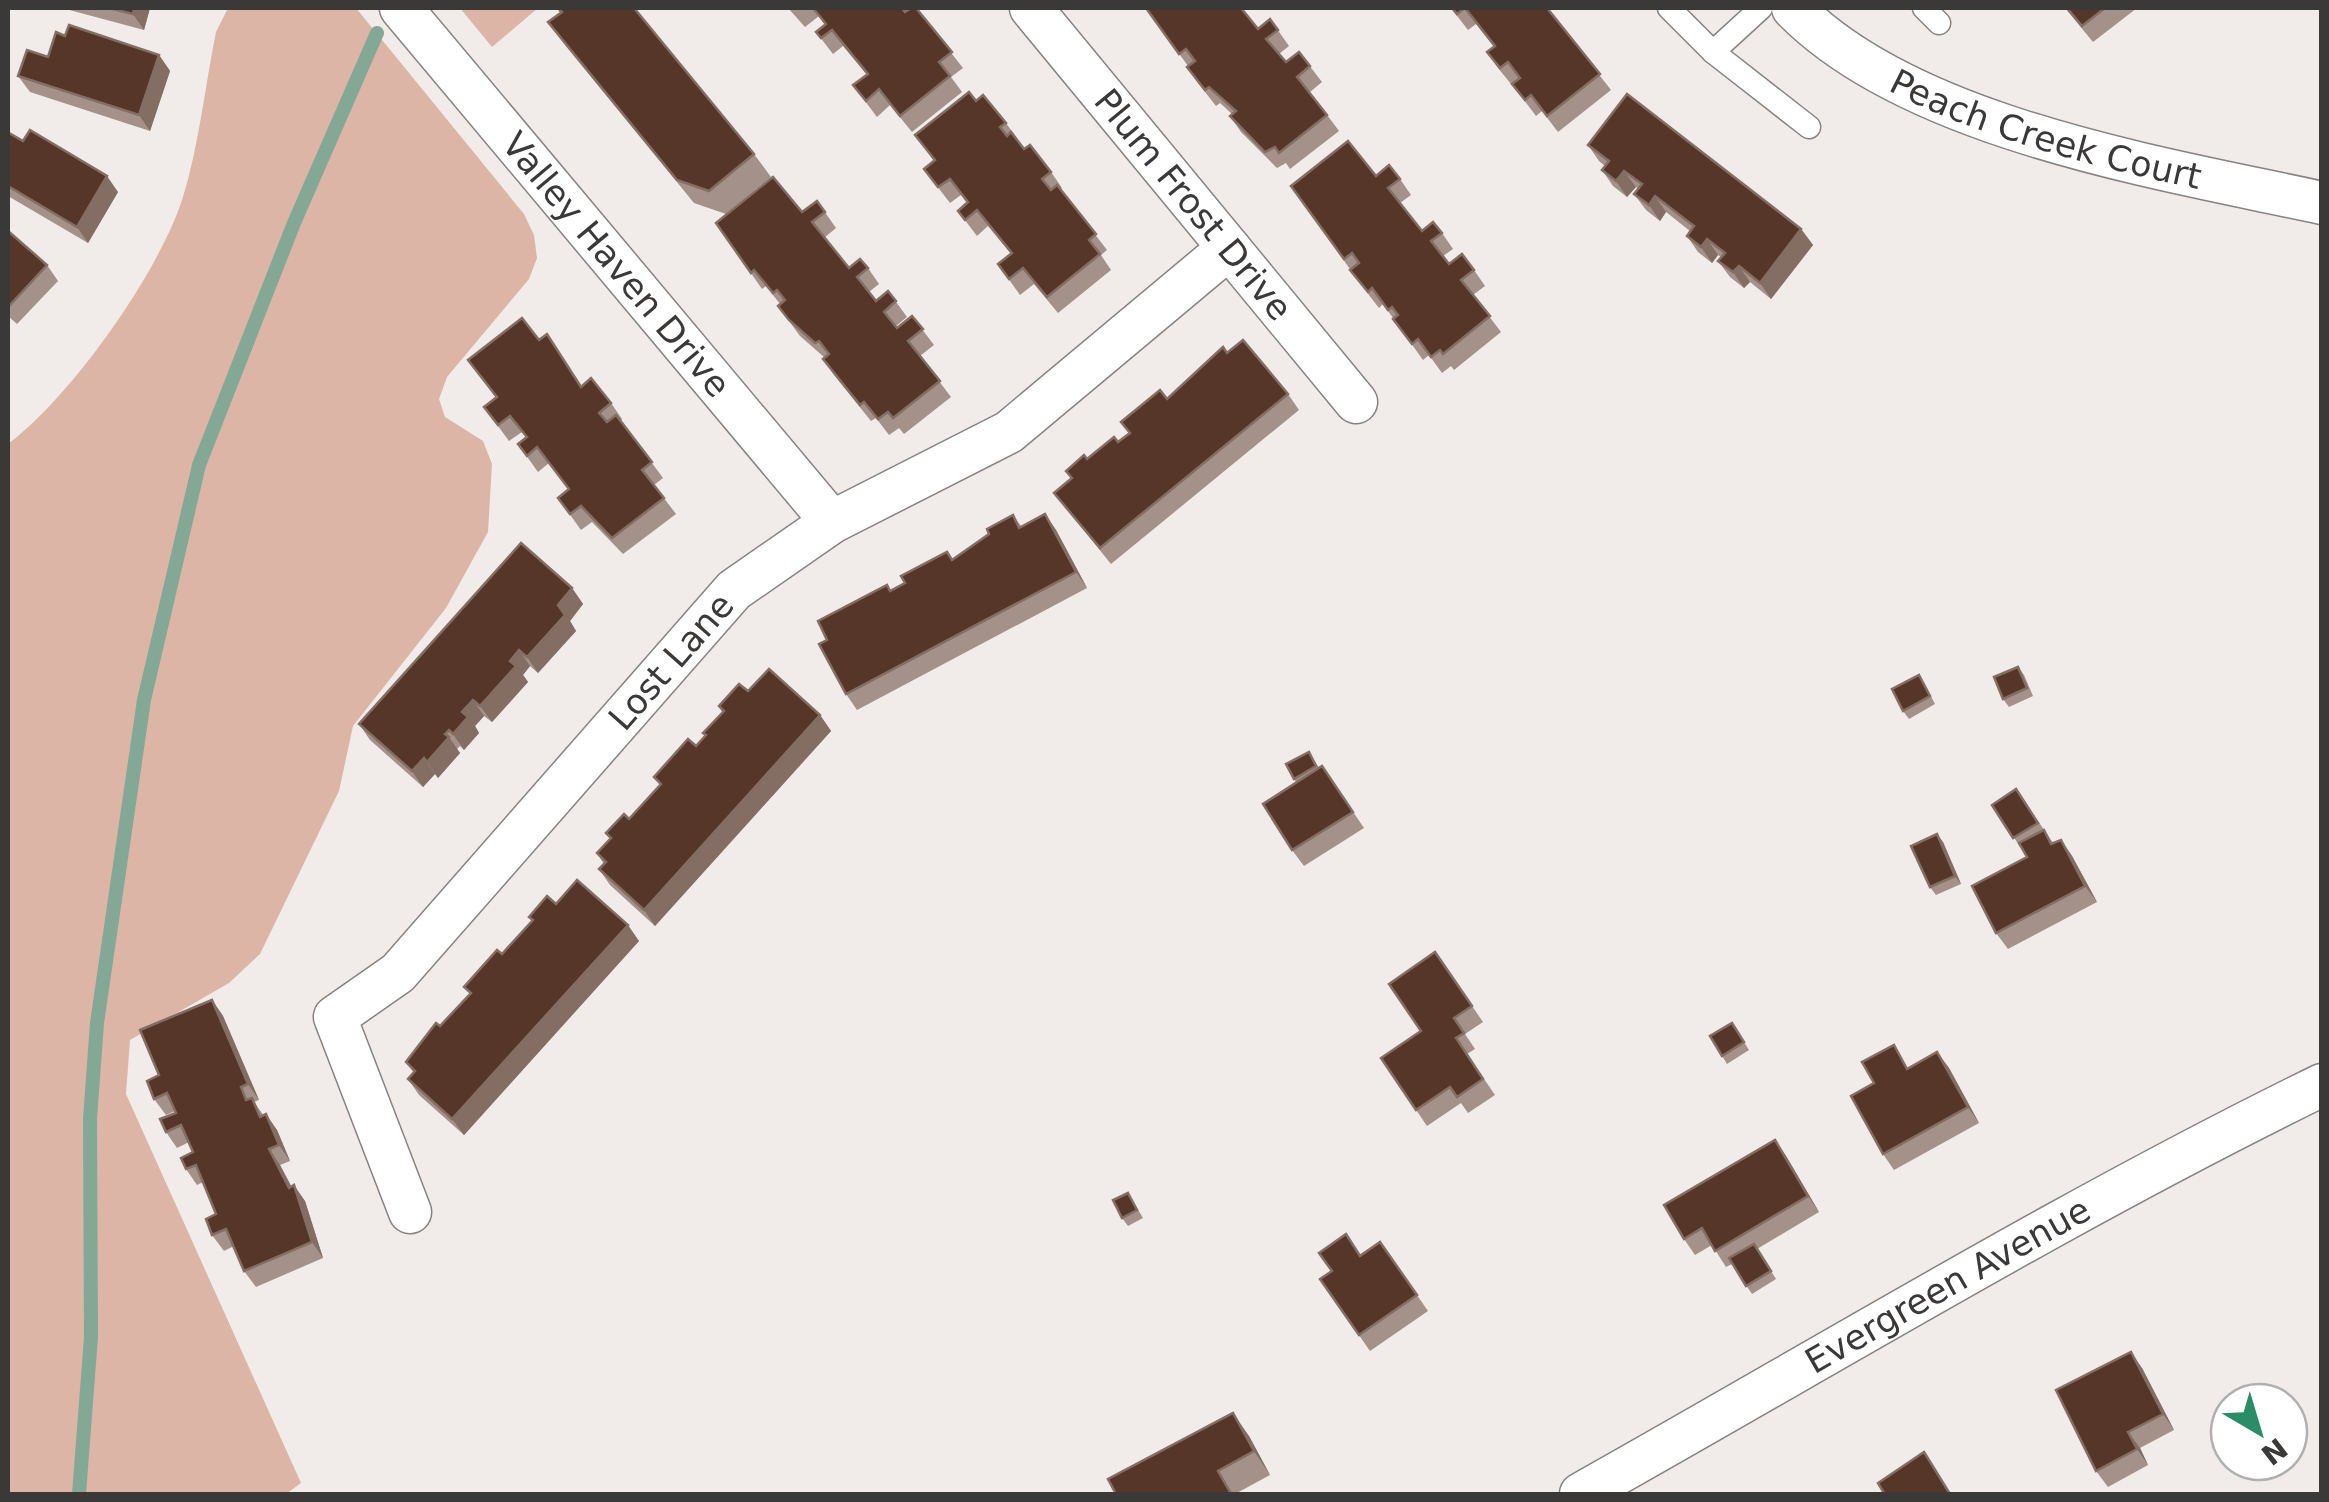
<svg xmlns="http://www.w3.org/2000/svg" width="2329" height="1502" viewBox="0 0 2329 1502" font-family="'DejaVu Sans',sans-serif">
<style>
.forest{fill:#dcb5a6}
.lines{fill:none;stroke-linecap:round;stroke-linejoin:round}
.stream{stroke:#83a996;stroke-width:14}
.service-casing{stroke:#878381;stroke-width:25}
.minor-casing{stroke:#878381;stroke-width:45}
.service{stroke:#fff;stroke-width:22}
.minor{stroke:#fff;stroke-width:42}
.wall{fill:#a3918a}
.shaded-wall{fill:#846d63}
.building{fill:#553629;stroke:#846d63;stroke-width:2.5}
.labels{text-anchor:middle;stroke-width:10;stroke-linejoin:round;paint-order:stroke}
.street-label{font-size:35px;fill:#3b3938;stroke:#fff}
</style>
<rect width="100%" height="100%" fill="#f1ecea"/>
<g class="forest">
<path d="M228,8H356L524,214L534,235L537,258L529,279L447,377L439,399L445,417L483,441L492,464L488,532L446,608L353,726L339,791L260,954L229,983L130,1040L126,1094L301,1483L286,1494H8V444C71,397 159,273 183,197C199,145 205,86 216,32Z"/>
<polygon points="460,8 538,8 492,47"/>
</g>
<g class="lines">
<polyline class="stream" points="79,1494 91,1337 90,1119 97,1023 144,700 199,465 294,223 377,33"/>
<g class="service-casing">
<g id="service">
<polyline points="1669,8 1713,52"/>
<polyline points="1761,8 1713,52 1809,127"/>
<polyline points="1924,8 1939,23"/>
</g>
</g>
<g class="minor-casing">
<g id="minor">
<path id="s1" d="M401,8L832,522"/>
<path id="s2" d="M1031,8L1356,402"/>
<path id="s3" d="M1793,8C1910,128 2161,168 2322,203"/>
<path id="s4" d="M410,1212L335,1017L398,973L734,590L832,522L1009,432L1229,248"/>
<path id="s5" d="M1581,1494C1827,1356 2068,1209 2322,1085"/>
</g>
</g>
<use href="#service" class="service"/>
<use href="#minor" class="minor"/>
</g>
<g class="wall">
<polygon points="62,8 150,8 144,30"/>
<polygon points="557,8 634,8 754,154 771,177 726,214 694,203 565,45 548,22 560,13"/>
<polygon points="788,8 916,8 963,68 951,77 962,92 912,132 890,105 877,117 853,85 867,75 843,46 833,54 816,32 825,25 819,16 805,27"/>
<polygon points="1146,8 1258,29 1270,19 1289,46 1279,54 1286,62 1299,52 1322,82 1310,92 1339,131 1290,169 1286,163 1277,168 1241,132 1230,116 1232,114 1220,103 1216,106 1198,83 1187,67 1188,66"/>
<polygon points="1451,8 1547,8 1611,90 1558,132 1542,111 1536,116 1512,84 1519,78 1511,84 1498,68 1487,52 1494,47 1476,24 1468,30"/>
<polygon points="2065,8 2137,8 2093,42"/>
<polygon points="65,36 159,55 170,71 150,131 30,92 18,76 48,57"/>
<polygon points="976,101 1006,123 1024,149 1051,172 1062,188 1060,189 1107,250 1101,255 1111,270 1058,313 1034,284 1020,295 998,264 1011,254 988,226 977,236 958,211 967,203 961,195 950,203 924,169 934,161 915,135"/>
<polygon points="8,135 118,192 88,243 8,196"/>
<polygon points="1588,145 1801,229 1813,245 1771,299 1750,282 1744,288 1730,277 1718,261 1721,257 1718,255 1712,263 1698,252 1687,236 1690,231 1666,212 1660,221 1646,210 1634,194 1639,189 1636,187 1627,197 1613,186 1602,170 1605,166 1599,161"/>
<polygon points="1376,176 1400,179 1411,195 1400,203 1422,231 1442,233 1453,249 1443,256 1449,264 1474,270 1485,286 1473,295 1501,332 1454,370 1451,366 1442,373 1429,355 1423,360 1383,304 1379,308 1362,286 1291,186"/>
<polygon points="817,201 836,228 824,238 849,268 868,268 879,284 869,292 876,301 888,291 907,317 896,326 897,328 912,316 934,345 920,356 951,397 904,434 899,428 889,435 876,418 871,421 834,375 823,359 824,357 800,336 778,306 780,304 766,286 762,289 716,223 802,212"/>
<polygon points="8,231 47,265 58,281 17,324 8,316"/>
<polygon points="539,340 581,386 611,403 622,419 621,421 663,478 654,485 676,514 623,554 592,522 581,530 558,498 569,489 549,463 538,472 518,444 526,437 522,432 509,441 484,407 496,398 468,360"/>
<polygon points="1227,353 1288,394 1299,410 1111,564 1054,493 1072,478 1087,459 1118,442 1167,399"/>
<polygon points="1045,514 1056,530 1087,588 857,710 846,694 827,640 887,585 891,590 953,560 989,534 1013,515 1021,526"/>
<polygon points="572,588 583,604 570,621 576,631 538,673 530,666 523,675 528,682 492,722 484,716 475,726 479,733 464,750 460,746 457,749 460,753 438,778 435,774 423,787 370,740 359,724"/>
<polygon points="2018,667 2024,675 2033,696 2009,707 2003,699"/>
<polygon points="1924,683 1935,704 1909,719 1903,711"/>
<polygon points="748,691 820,715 831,731 655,926 610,885 599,869 604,864 597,853 610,839 606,833 629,819 660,785 654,777 696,746 705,736 722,712 719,706"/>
<polygon points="1309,752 1319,768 1322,766 1364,828 1304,866 1292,850 1296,782 1294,779"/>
<polygon points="2016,789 2053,843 2061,840 2072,856 2097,902 2008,949 1996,933 2027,857 1992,805"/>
<polygon points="1943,842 1961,884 1936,895 1930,887"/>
<polygon points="556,904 639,941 464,1135 419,1095 408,1079 414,1073 406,1062 470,994 464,987 502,954 532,922 529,917"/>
<polygon points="1435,952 1483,1022 1465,1034 1475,1049 1467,1054 1495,1095 1468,1113 1461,1103 1427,1126 1381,1058 1421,1031"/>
<polygon points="212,1000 223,1016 259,1100 254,1102 264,1116 277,1130 290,1161 280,1165 291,1186 305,1201 323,1258 256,1287 244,1271 234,1246 224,1251 212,1235 216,1214 203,1182 197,1185 186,1169 193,1152 189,1142 177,1148 166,1132 176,1113 175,1111 166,1115 154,1099 159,1075"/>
<polygon points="1732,1023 1749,1050 1727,1064 1710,1036"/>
<polygon points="1937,1052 1949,1068 1979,1123 1894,1170 1883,1154 1909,1068"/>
<polygon points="1775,1140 1786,1156 1819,1212 1757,1249 1776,1279 1752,1294 1732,1264 1726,1267 1712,1245 1695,1255 1684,1239"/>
<polygon points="1128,1193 1143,1218 1128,1226 1122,1218"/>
<polygon points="1380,1242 1428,1311 1370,1351 1320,1279"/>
<polygon points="2142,1368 2174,1430 2140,1448 2148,1465 2108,1487 2096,1471"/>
<polygon points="1249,1436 1270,1475 1235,1494 1116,1494"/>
</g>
<g class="shaded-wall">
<polygon points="134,8 150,8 144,30 133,14"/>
<polygon points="159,55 170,71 150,131 139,115"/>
<polygon points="1624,171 1636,187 1627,197 1616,181"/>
<polygon points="107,176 118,192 88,243 77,227"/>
<polygon points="1655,196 1666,212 1660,221 1649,205"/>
<polygon points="1801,229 1813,245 1771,299 1760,283"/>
<polygon points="1707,239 1718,255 1712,263 1701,247"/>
<polygon points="1739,266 1750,282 1744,288 1733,272"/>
<polygon points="1045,514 1056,530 1087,588 1076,572"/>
<polygon points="572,588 583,604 570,621 576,631 538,673 527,657 558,605"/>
<polygon points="519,650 530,666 523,675 528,682 492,722 480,706 510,661"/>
<polygon points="473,700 484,716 475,726 479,733 464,750 453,734 462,712"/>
<polygon points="820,715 831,731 655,926 644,910"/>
<polygon points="449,737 460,753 438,778 427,762"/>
<polygon points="424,758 435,774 423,787 412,771"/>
<polygon points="1937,834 1943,842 1961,884 1955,876"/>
<polygon points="2061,840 2072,856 2097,902 2085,886"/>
<polygon points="628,925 639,941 464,1135 452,1119"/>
<polygon points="212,1000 223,1016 259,1100 248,1084"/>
<polygon points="1937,1052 1949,1068 1979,1123 1968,1107"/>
<polygon points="266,1114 277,1130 290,1161 279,1145"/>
<polygon points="1775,1140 1786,1156 1819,1212 1808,1196"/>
<polygon points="269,1149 280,1165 298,1199 294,1185 305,1201 323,1258 312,1242 289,1188"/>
<polygon points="2131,1352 2142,1368 2174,1430 2163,1414"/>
<polygon points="1233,1413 1249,1436 1270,1475 1254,1451"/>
<polygon points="2128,1432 2140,1448 2148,1465 2137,1449"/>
</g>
<g class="building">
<polygon points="109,8 134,8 133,14"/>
<polygon points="558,8 634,8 754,154 709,191 677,180 548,22 562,12"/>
<polygon points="813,8 902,8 905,12 911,8 916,8 952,52 939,62 950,76 900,116 879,89 866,101 853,85 868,74 832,30 821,38 816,32 826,24"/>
<polygon points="1146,8 1241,8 1258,29 1270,19 1278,30 1266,39 1286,62 1299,52 1310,66 1297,77 1327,115 1279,153 1275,147 1265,152 1230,116 1236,111 1209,87 1205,90 1187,67 1195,61 1186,49 1179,54"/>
<polygon points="1452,8 1547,8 1600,74 1547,116 1531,95 1525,100 1512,84 1520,78 1508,62 1500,68 1487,52 1495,46 1465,8 1457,14"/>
<polygon points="2067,8 2105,8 2082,26"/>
<polygon points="69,25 159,55 139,115 18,76 27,50 48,57 56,32 65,36"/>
<polygon points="969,92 976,101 983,95 1006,123 1000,127 1007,136 1011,132 1024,149 1030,145 1051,172 1042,179 1051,190 1057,185 1096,234 1089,240 1100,254 1047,297 1023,268 1009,279 998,264 1012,253 977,210 965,220 958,211 968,202 950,179 938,187 924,169 935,160 915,135"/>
<polygon points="1627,94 1801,229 1760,283 1739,266 1733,272 1718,261 1725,253 1707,239 1701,247 1687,236 1694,226 1655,196 1649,205 1634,194 1642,184 1624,171 1616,181 1602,170 1609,161 1588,145"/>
<polygon points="30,130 107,176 77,227 8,186 8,135 9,133 23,141"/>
<polygon points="1348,141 1376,176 1389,165 1400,179 1388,188 1422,231 1433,222 1442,233 1431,241 1449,264 1462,254 1474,270 1461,280 1490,316 1443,354 1440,350 1431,357 1418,339 1412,344 1393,319 1398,315 1392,307 1388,310 1372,288 1368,292 1350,270 1359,263 1352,253 1344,259 1291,186"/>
<polygon points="773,177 802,212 817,201 825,212 812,222 849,268 860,259 868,268 857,277 876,301 888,291 896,301 884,312 897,328 912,316 923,329 908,341 940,381 893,418 888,412 878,419 864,402 860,405 823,359 829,354 819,341 815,343 789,320 778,306 785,300 777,290 773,293 754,270 751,273 716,223"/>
<polygon points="8,231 47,265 8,307"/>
<polygon points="522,318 539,340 547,334 581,387 591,378 611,403 599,413 607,422 616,415 652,462 642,470 664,498 612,538 581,506 570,514 558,498 569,489 537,447 527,456 518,444 527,437 510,416 498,425 484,407 497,397 468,360"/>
<polygon points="1243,340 1288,394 1100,548 1054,493 1072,478 1066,471 1084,455 1087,459 1114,437 1118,442 1130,433 1121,422 1160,390 1167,399 1223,347 1227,353"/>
<polygon points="1045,514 1076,572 846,694 819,644 827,640 818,621 887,585 890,591 905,583 901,576 947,552 952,560 989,534 987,529 1013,515 1019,528"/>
<polygon points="521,543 572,588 558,605 565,615 527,657 519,650 510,661 516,666 480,706 473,700 462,712 468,717 453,734 449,730 445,734 449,737 427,762 424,758 412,771 359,724"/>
<polygon points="2018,667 2027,688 2003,699 1994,677"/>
<polygon points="769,669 820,715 644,910 599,869 606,862 597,853 611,838 606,833 624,814 629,819 661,784 654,777 688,739 696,746 706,735 703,733 724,711 719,706 739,684 748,691"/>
<polygon points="1919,675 1930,696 1903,711 1892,689"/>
<polygon points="1309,752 1316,766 1294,779 1286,764"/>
<polygon points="1322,766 1353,812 1292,850 1263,804"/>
<polygon points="2016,789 2038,823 2013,838 1992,805"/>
<polygon points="2044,830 2051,844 2061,840 2085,886 1996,933 1972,886 2027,857 2019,843"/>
<polygon points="1937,834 1955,876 1930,887 1911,846"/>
<polygon points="577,880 628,925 452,1119 408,1079 415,1071 406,1062 436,1023 440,1026 471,993 464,987 497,950 502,954 533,920 529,917 547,896 556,904"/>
<polygon points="1435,952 1472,1006 1454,1018 1464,1033 1456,1038 1483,1079 1457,1097 1450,1087 1416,1110 1381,1058 1421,1031 1389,984"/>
<polygon points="212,1000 248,1084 241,1087 246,1100 252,1098 260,1117 266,1114 279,1145 269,1149 289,1188 294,1185 312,1242 244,1271 226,1229 212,1235 206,1219 216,1214 196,1165 186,1169 181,1158 193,1152 181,1125 166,1132 160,1119 176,1113 167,1093 154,1099 147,1081 159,1075 140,1030"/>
<polygon points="1732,1023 1744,1042 1722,1056 1710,1036"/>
<polygon points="1894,1045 1907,1069 1937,1052 1968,1107 1883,1154 1851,1096 1874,1083 1862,1062"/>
<polygon points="1775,1140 1808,1196 1715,1251 1702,1228 1684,1239 1664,1205"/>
<polygon points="1128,1193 1137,1210 1122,1218 1113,1200"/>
<polygon points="1346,1234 1360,1256 1380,1242 1417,1295 1359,1335 1320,1279 1332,1271 1319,1253"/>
<polygon points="1754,1244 1771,1271 1746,1286 1729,1258"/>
<polygon points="2131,1352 2163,1414 2128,1432 2137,1449 2096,1471 2056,1390"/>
<polygon points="1233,1413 1254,1451 1218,1471 1230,1492 1226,1494 1116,1494 1108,1479"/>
<polygon points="1924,1452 1950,1494 1882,1494 1884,1493 1878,1483"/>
</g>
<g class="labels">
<g class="street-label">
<text dy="12" stroke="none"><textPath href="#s3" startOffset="285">Peach Creek Court</textPath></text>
<text dy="12" stroke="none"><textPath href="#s2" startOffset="255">Plum Frost Drive</textPath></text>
<text dy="12" stroke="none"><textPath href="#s1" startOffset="335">Valley Haven Drive</textPath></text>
<text dy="12" stroke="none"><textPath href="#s4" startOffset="700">Lost Lane</textPath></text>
<text dy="12" stroke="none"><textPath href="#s5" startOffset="422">Evergreen Avenue</textPath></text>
</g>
</g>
<rect width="2329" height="1502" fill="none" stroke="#3b3938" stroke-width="20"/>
<g transform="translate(2259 1432) rotate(142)"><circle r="48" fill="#ffffff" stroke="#b1b0af" stroke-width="2.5"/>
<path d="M0-8L18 38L0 25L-18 38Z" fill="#2a8d67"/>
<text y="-15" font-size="28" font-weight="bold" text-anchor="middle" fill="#3b3938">N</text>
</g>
</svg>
